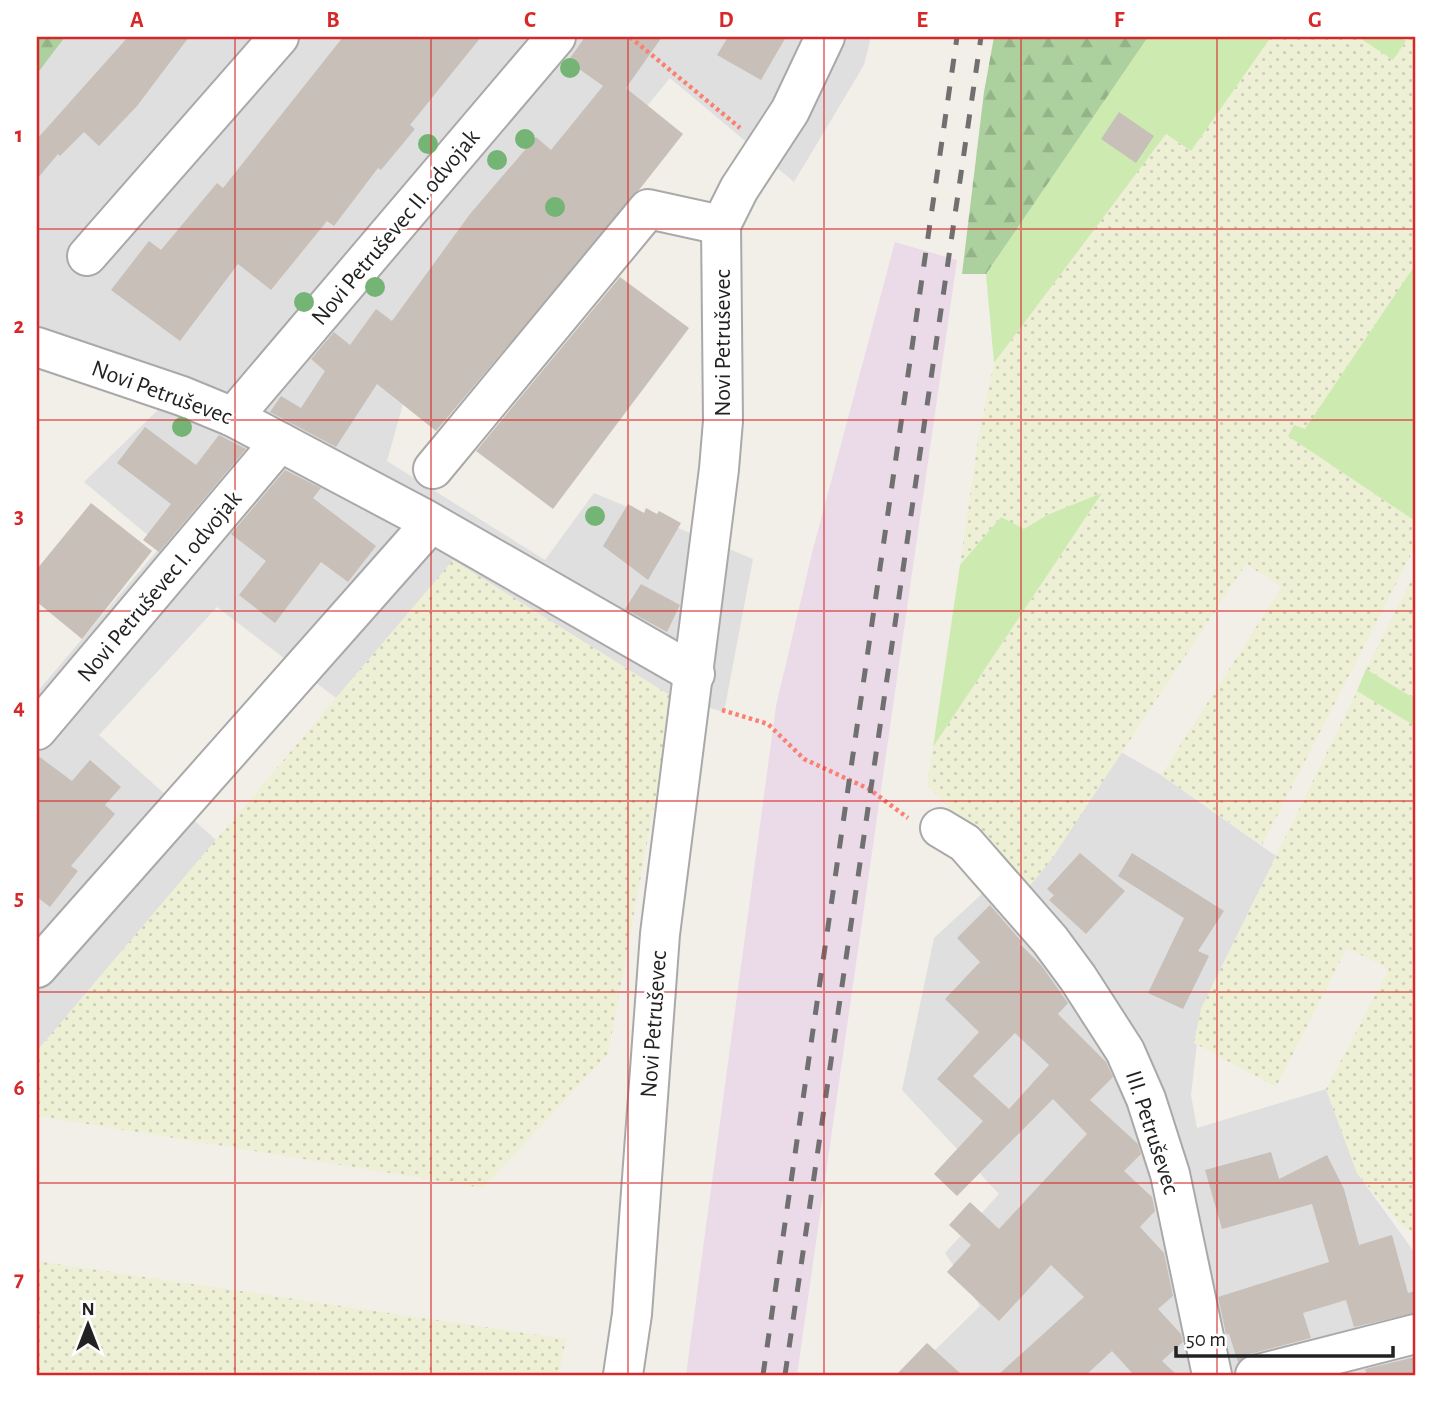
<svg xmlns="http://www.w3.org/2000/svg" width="1452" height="1412" viewBox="0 0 1452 1412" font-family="'Alegreya Sans',sans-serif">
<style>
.residential{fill:#e0dfdf}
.industrial{fill:#ebdbe8}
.farmland{fill:url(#farmland-dots)}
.grass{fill:#cdebb0}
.forest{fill:url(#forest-firs)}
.building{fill:#c7bfb8;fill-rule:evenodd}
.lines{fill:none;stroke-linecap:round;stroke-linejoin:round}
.minor-casing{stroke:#a9a9a9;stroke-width:42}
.path{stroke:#fa8072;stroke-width:4.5;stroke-dasharray:3.5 3.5;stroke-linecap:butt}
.minor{stroke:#fff;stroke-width:38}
.rail{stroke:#707070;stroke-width:5;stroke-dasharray:14 14;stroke-linecap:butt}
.tree{fill:#74b475}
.grid{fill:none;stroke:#d62828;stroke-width:2;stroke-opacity:0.55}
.labels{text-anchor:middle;stroke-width:5;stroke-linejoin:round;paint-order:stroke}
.street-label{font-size:24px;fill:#222;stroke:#fff}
.neatline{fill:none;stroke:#d62828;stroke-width:2.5}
.grid-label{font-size:23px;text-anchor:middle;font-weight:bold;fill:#d62828}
</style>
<defs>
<pattern id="farmland-dots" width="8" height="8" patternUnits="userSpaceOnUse" patternTransform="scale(1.75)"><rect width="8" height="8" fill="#eef0d5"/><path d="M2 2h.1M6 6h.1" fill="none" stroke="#ccceb7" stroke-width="1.8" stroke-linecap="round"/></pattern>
<pattern id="forest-firs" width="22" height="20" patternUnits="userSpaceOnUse" patternTransform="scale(1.75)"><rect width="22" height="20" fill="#add19e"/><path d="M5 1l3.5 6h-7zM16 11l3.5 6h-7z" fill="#95b388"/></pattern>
</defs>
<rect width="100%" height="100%" fill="#f2efe9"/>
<g class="residential">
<polygon points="65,37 871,37 864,65 794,182 670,78 403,404 387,461 545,560 594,493 753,559 724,712 674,698 453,561 336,698 217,607 99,735 216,840 37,1051 37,692 161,546 84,482 165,403 37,368 37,74"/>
<polygon points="1121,752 1161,775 1276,856 1201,1009 1191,1095 1197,1128 1326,1089 1357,1173 1415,1253 1415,1375 945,1375 929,1356 980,1306 945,1253 999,1194 902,1090 934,938 1009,869 1051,860"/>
</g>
<polygon class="industrial" points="895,242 957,260 797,1375 686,1375 776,706 813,549"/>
<g class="farmland">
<polygon points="1271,37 1358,37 1393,60 1409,37 1415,37 1415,265 1305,430 1294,425 1322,459 1415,521 1415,547 1262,845 1161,775 1282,587 1246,564 1051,860 1028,888 927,785 933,747 1102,494 1047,515 1024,530 1001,517 960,565 978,440 994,363 1166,134 1191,151"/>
<polygon points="453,560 674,698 608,1054 483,1188 37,1116 37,1051"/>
<polygon points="1415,573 1415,699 1366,669"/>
<polygon points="1357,691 1415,726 1415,1233 1402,1226 1357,1173 1326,1089 1389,969 1347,948 1276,1087 1194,1043 1201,1009"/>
<polygon points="37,1261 566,1339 559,1375 37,1375"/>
</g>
<g class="grass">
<polygon points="1148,37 1271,37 1191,151 1166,134 994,363 986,274"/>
<polygon points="1358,37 1400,37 1406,41 1393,60"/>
<polygon points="1415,265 1415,521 1288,436 1294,425 1305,429"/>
<polygon points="1102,493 933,747 960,565 1001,517 1024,529 1047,515"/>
<polygon points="1366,669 1415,699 1415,726 1357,691"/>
</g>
<g class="forest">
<polygon points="37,37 65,37 37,74"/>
<polygon points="994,37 1148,37 986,274 962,274 984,92"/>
</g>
<g class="building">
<polygon points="128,37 189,37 137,106 99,146 84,132 60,156 58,154 37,179 37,139"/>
<polygon points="343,37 481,37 410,125 415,129 381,170 378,168 334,226 327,221 271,290 238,264 180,341 111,290 149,241 161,250 217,183 223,188"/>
<polygon points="585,37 662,37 626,88 683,134 639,190 436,431 377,384 336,447 270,412 281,396 301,408 325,371 311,359 334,332 350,345 376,309 392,321 470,214 536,137 551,150 603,86 568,61"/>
<polygon points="728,37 786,37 761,80 717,55"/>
<polygon points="1119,112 1154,136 1136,163 1101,139"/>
<polygon points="620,277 689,328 553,509 476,451"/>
<polygon points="145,427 196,465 219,435 246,449 159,552 143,540 171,504 117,463"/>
<polygon points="285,470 321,488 313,498 376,546 348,582 321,562 275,623 239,595 266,561 231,534"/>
<polygon points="91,503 152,551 82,639 37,602 37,569"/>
<polygon points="628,504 644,513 646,508 657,514 659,511 681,523 648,580 603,546"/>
<polygon points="641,584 680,605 667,632 625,609"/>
<polygon points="37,755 72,781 90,760 121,787 105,805 115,814 71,866 78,871 50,907 37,897"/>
<polygon points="1080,853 1125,891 1086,934 1049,900 1054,895 1047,889"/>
<polygon points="1132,853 1224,911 1198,951 1209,956 1183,1009 1148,993 1184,918 1118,876"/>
<path d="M990,905L1022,942L1020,944L1041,965L1068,1003L1058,1014L1106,1062L1113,1077L1090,1100L1138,1144L1141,1154L1124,1171L1152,1197L1155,1211L1140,1227L1164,1253L1173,1296L1158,1309L1181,1334L1183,1342L1162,1361L1177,1375H1134L1112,1351L1086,1375H998L1084,1297L1051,1265L999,1321L947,1272L971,1245L949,1225L970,1202L999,1229L1087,1134L1053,1099L957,1196L934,1174L983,1121L937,1079L979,1032L945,999L980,962L957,938ZM1015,1033L1049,1065L1009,1109L973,1076Z"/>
<polygon points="1271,1152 1279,1179 1327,1155 1344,1189 1359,1245 1392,1235 1408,1293 1415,1291 1415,1313 1354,1327 1346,1300 1303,1313 1311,1338 1250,1354 1238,1362 1229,1334 1226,1334 1218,1297 1329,1262 1312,1204 1222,1229 1205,1170"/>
<polygon points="927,1343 962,1375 896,1375"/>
<polygon points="1415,1357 1415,1375 1367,1375 1365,1369"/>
</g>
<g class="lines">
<g class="minor-casing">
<g id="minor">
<polyline points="87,256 279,37"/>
<polyline points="37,347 182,396 233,417 423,518 695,674"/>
<polyline points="233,417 556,37"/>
<polyline points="433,469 648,209 721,225"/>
<polyline points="37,730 280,442"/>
<polyline points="940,828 965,843 1050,940 1078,978 1125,1051 1146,1099 1170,1174 1212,1375"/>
<polyline points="37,968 431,523"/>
<polyline points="623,1375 632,1314 660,934 719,469 723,421 721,225 739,189 790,111 825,37"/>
<polyline points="1255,1375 1415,1334"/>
</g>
</g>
<g class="path">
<polyline points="630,37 740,128"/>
<polyline points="722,710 768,724 804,759 869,789 908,818"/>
</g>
<use href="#minor" class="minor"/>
<g class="rail">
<polyline points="763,1375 957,37"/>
<polyline points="785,1375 981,37"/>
</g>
</g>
<g class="tree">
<circle cx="570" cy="68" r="10"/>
<circle cx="525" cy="139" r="10"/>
<circle cx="428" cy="144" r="10"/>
<circle cx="497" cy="160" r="10"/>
<circle cx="555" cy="207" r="10"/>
<circle cx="375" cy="287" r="10"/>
<circle cx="304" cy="302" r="10"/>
<circle cx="182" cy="427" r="10"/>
<circle cx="595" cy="516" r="10"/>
</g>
<path class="grid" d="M235,37V1375M431,37V1375M628,37V1375M824,37V1375M1021,37V1375M1217,37V1375M37,229H1415M37,420H1415M37,611H1415M37,801H1415M37,992H1415M37,1183H1415"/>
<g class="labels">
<g class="street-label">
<text transform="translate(395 227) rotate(-50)" y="8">Novi Petruševec II. odvojak</text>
<text transform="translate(722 343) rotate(-90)" y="8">Novi Petruševec</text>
<text transform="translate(162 392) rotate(20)" y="8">Novi Petruševec</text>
<text transform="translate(159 586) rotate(-50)" y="8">Novi Petruševec I. odvojak</text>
<text transform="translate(653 1024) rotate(-86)" y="8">Novi Petruševec</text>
<text transform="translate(1153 1132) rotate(72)" y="8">III. Petruševec</text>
</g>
</g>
<rect width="1452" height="1412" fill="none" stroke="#ffffff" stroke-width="77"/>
<g transform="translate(88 1325)" stroke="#ffffff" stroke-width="5" paint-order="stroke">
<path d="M0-5L12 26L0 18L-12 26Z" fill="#222222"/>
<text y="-10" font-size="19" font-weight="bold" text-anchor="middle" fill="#222222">N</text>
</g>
<path d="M1176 1346v10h217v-10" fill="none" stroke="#222222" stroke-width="3.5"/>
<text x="1186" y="1346" font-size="21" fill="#222222" stroke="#ffffff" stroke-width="5" paint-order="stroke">50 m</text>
<rect x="38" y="38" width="1376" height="1336" class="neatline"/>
<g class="grid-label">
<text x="137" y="27">A</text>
<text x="333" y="27">B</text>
<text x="530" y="27">C</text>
<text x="726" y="27">D</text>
<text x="922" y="27">E</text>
<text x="1119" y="27">F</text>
<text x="1315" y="27">G</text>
<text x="19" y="142">1</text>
<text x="19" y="333">2</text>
<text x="19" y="523">3</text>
<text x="19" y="714">4</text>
<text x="19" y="905">5</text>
<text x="19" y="1095">6</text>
<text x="19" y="1286">7</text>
</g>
</svg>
